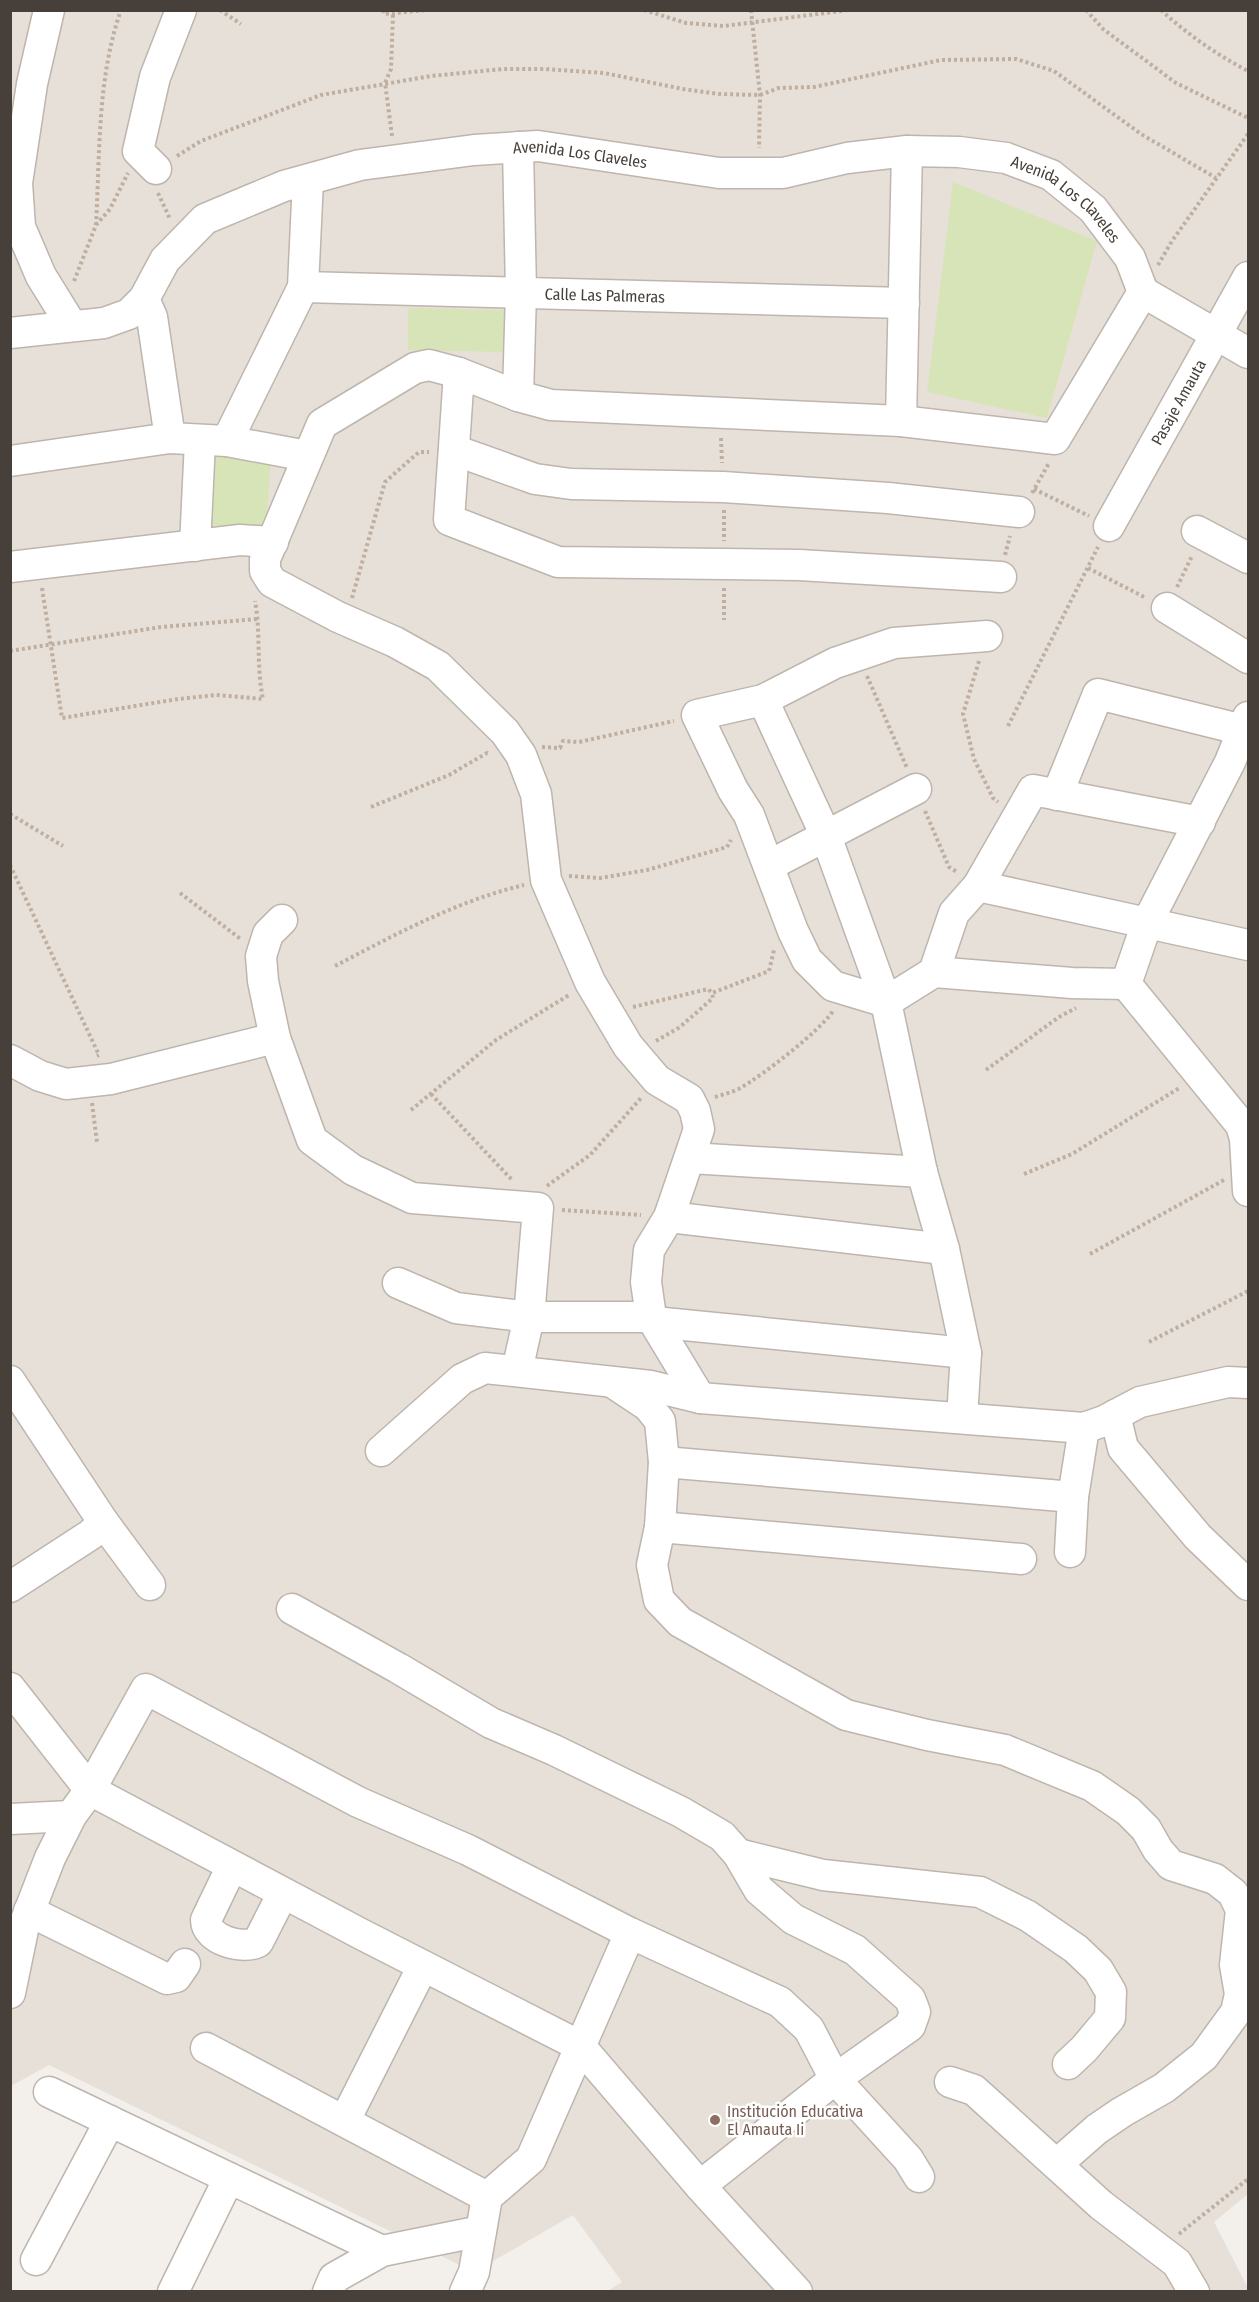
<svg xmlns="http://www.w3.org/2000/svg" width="1259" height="2302" viewBox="0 0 1259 2302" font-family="'Fira Sans Condensed',sans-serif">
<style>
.residential{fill:#e7e0d9}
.green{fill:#d7e4b7}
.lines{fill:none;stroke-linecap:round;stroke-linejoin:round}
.minor-casing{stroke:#beb5ad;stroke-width:33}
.path{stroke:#bfafa0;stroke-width:4;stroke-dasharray:3 3;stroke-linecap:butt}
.minor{stroke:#fff;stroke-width:30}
.education-dot{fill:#8d6e63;stroke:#fff;stroke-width:2}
.labels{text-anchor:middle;stroke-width:5;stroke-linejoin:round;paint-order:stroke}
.street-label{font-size:16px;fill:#473f39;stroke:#fff}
.education-label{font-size:16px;fill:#785e54;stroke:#fff;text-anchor:start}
</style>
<rect width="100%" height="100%" fill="#f3efea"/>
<polygon class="residential" points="11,11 1248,11 1248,2194 1214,2222 1248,2288 1248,2291 608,2291 622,2282 573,2215 474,2272 49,2065 11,2086"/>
<g class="green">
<polygon points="953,182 1097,241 1047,418 927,392"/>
<polygon points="408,308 507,310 506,352 408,350"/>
<polygon points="212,453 271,457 266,529 207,525"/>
</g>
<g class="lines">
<g class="minor-casing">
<g id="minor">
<polyline points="49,10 32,84 17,183 20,227 41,276 72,326"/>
<polyline points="518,147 521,292 518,396"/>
<polyline points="156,169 138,151 155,77 181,10"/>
<path id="s1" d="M303,287L904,303"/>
<polyline points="1143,292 1248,353"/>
<polyline points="144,299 152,317 170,438"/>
<path id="s2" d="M10,333L104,323L129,314L144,299L165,260L205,219L284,186L360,165L474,150L538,146L719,173H783L847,158L907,151L959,152L1006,158L1051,175L1093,209L1130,258L1143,292"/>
<polyline points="459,373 449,520 558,562 799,565 1001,577"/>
<polyline points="901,421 907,151"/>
<polyline points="227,441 303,287 308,180"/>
<polyline points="454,450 535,479 571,484 723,487 888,498 1019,512"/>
<polyline points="10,461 170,438 227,441 307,456"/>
<path id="s3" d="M1109,526L1248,277"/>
<polyline points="1197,531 1248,558"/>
<polyline points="195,546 200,441"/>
<polyline points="10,567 240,540 273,542"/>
<polyline points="1167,608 1248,658"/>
<polyline points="987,636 894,643 835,663 763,700 697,715 733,790 749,815 793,931 807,960 833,986 886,1002 934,972 954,913 978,886 1033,790 1200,822"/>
<polyline points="763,700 826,836 886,1002 922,1172 944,1249 966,1353 962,1418"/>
<polyline points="1248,717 1230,762 1147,923 1126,984 1241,1125 1245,1139 1248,1191"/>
<polyline points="1057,795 1098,694 1243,730"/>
<polyline points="770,865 916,789"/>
<polyline points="978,886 1248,945"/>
<polyline points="282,920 268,934 261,956 263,981 275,1038 312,1140 353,1170 412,1198 538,1208 529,1317 517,1371"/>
<polyline points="934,972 1072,983 1126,984"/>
<polyline points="10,1060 40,1076 66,1084 111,1079 275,1038"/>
<polyline points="690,1158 922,1172"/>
<polyline points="669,1217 944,1249"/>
<polyline points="398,1283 456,1308 529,1317 651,1317"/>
<polyline points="654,1322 966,1353"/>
<polyline points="10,1381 104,1523 90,1535 10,1587"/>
<polyline points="612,1382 648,1406 660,1421 664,1462 660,1527 652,1565 659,1600 680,1622 846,1715 927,1735 1005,1750 1092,1786 1128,1811 1146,1829 1158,1850 1171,1865 1215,1879 1233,1893 1241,1910 1235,1965 1240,1994 1236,2012 1204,2056 1164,2088 1122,2112 1097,2129 1057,2164"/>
<polyline points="700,1398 651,1317 646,1282 649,1250 669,1217 699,1129 695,1111 689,1099 657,1080 628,1046 590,982 546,880 536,794 521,755 505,732 438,666 395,642 338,617 272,582 265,571 265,559 322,424 415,368 429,365 459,373 518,396 551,405 901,421 1055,439 1143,292"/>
<polyline points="1115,1415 1123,1448 1198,1537 1248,1585"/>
<polyline points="381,1451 462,1379 485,1368 651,1386 700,1398 1084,1428 1104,1421 1140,1402 1228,1382 1248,1383"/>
<polyline points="664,1462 1073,1497"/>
<polyline points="104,1523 150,1585"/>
<polyline points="660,1527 1021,1559"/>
<polyline points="1070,1552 1073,1497 1084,1428"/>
<polyline points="292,1609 398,1668 491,1723 554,1750 681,1812 722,1836 738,1854 759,1890 793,1919 855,1950 910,1999 915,2012 910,2026 835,2079 700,2186"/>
<polyline points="10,1688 90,1790 361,1934 580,2046 700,2186 797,2292"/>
<polyline points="10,1819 71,1816"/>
<polyline points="738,1854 823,1875 980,1892 1028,1916 1076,1949 1098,1970 1111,1992 1110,2018 1084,2049 1068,2064"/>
<path d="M232,1866L206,1920C206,1940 243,1950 258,1942L283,1893"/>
<polyline points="29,1911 167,1979 176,1977 185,1964"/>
<polyline points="10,1993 24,1925 50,1858 71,1816 90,1790 146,1689 358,1802 468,1850 630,1933 780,2002 809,2029 835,2079 908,2159 919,2177"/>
<polyline points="206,2048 487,2197"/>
<polyline points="950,2082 974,2090 1101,2205 1177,2263 1194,2292"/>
<polyline points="49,2092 382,2251"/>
<polyline points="345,2120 423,1966"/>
<polyline points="36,2260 110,2121"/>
<polyline points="173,2292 229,2178"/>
<polyline points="328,2292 334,2278 382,2251 481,2231"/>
<polyline points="465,2292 474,2272 487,2197 531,2159 630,1933"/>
</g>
</g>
<g class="path">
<polyline points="220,10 241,24"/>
<polyline points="383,10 384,14 427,10"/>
<polyline points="644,10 686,23 724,26 849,10"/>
<polyline points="751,10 760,95 759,148"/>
<polyline points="1086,10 1103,29 1176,83 1248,118"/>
<path d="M1161,10C1187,34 1217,55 1248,71"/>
<polyline points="392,136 385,83 391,69 393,14"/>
<polyline points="177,156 201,141 321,95 431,76 503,69 544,69 604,73 683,89 719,94 760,95 779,88 814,87 941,60 1016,59 1054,71 1141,134 1216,178"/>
<polyline points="158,193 170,219"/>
<path d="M96,225C100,154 97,78 121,10"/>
<polyline points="1158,265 1172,241 1248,134"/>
<polyline points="74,281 96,225 110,209 128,173"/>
<polyline points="721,438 722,463"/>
<polyline points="1034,489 1089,516"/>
<polyline points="1032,493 1049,463"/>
<polyline points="724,510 724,541"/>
<polyline points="1005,555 1010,536"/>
<polyline points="1088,568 1146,598"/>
<polyline points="1177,587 1192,556"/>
<path d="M42,588L62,718L178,699L216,695L263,699C256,666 261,633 255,601"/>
<polyline points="724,588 724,620"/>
<polyline points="352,598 385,482 419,452 429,452"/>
<polyline points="10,651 161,627 258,619"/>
<polyline points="979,661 963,714 974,759 993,798 998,802"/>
<polyline points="867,676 907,768"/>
<polyline points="1008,726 1098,547"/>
<polyline points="542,747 560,748 563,741 579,742 674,721"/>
<polyline points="371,807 449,775 487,753 490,755"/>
<polyline points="925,811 949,867 957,872"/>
<polyline points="10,814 63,846"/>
<polyline points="10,865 99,1055 97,1056"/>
<polyline points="569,876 600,878 647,870 727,847 731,840"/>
<polyline points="180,893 242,940"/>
<path d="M335,966C396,934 457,901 524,885"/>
<polyline points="633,1007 708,989 712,993 769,971 774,950"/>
<polyline points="656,1041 680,1027 713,998 712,993"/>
<polyline points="986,1070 1059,1017 1076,1008"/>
<polyline points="431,1094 513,1181"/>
<path d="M715,1097C724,1094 734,1092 742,1087C763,1075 821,1030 833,1011"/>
<polyline points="92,1103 97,1142"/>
<polyline points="411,1110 496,1040 569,995"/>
<polyline points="1024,1174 1072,1154 1181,1087"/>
<polyline points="547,1186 590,1155 642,1097"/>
<polyline points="562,1210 641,1215"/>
<polyline points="1090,1254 1224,1180"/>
<polyline points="1149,1342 1248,1291"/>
<polyline points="1179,2234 1248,2179"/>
</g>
<use href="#minor" class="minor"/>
</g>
<circle class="education-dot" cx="715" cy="2120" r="6"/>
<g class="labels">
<g class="street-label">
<text dy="6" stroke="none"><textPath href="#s2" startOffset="630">Avenida Los Claveles</textPath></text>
<text dy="6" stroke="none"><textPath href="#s2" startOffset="1134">Avenida Los Claveles</textPath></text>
<text dy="6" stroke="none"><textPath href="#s1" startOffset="302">Calle Las Palmeras</textPath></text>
<text dy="6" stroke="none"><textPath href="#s3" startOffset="142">Pasaje Amauta</textPath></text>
</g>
<g class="education-label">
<text x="727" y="2117">Institución Educativa<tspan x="727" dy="18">El Amauta Ii</tspan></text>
</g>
</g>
<rect width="1259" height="2302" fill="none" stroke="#473f39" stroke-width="24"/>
</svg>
